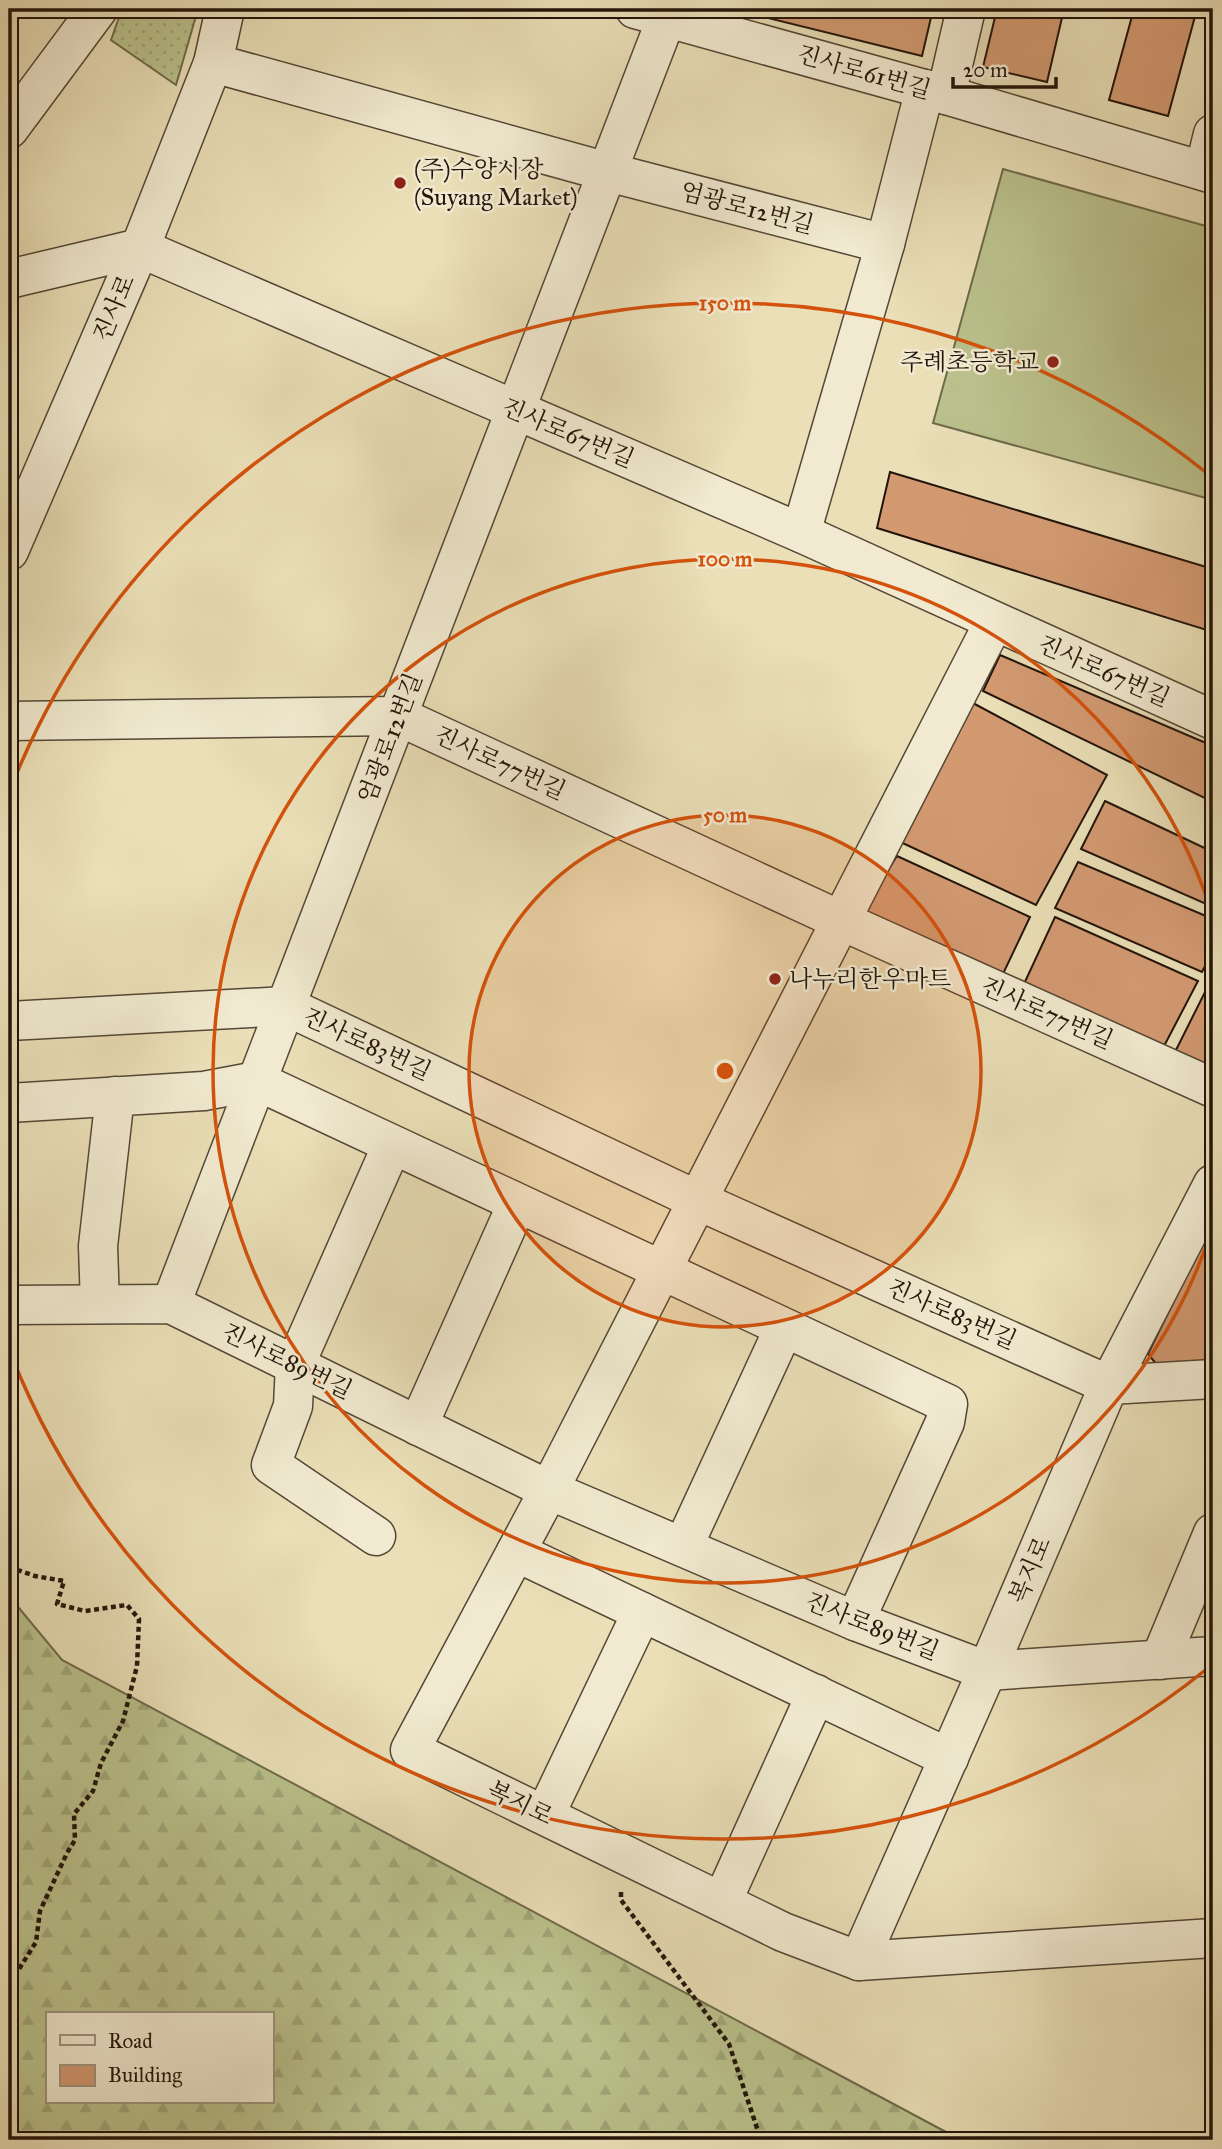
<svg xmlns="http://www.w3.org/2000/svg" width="1222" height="2149" viewBox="0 0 1222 2149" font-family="'IM FELL Great Primer','Noto Serif KR',serif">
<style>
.forest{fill:url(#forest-firs);stroke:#6e6a4b;stroke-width:2;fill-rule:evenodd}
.park{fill:url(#park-dots);stroke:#6e6a4b;stroke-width:2}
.pitch{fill:#bac18c;stroke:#6e6a4b;stroke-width:2}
.building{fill:#d39a72;stroke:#22140a;stroke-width:2}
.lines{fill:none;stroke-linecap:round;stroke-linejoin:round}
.minor-casing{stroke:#544735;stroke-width:41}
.path{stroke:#22140a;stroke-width:4.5;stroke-dasharray:5 3.5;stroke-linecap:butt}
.minor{stroke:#f1ead0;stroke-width:38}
.ring{fill:none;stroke:#d4520c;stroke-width:3.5}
.poi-dot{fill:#8f2418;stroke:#f1ead0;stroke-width:2.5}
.labels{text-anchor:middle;stroke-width:5;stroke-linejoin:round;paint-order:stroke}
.street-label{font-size:24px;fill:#22140a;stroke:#f1ead0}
.poi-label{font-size:24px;fill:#22140a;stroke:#f1ead0;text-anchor:start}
.centre{fill:#d4520c;stroke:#f1ead0;stroke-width:3.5}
.ring-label{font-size:21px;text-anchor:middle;font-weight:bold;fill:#d4520c;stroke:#f1ead0;stroke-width:5;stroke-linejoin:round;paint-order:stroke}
</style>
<defs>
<pattern id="forest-firs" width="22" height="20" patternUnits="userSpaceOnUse" patternTransform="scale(1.75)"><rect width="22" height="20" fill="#bac18c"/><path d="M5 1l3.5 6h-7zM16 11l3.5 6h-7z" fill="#a0a577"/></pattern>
<pattern id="park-dots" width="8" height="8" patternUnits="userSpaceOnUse" patternTransform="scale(1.75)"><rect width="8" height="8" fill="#bac18c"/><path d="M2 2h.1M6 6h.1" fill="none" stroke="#a0a577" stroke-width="1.8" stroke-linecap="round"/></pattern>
</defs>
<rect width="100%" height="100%" fill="#eadfb7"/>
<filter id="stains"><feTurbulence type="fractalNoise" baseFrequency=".00286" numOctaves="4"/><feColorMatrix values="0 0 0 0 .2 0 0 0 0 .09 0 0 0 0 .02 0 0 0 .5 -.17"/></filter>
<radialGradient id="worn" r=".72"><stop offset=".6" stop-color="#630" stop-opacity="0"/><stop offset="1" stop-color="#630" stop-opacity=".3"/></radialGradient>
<path class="forest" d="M9,1596L62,1660L961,2140H9ZM47,2014H271V2102H47Z"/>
<polygon class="park" points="122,9 198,9 176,85 111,40"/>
<polygon class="pitch" points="1003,169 1213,228 1213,500 933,423"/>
<g class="building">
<polygon points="732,9 933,9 922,56"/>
<polygon points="997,9 1064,9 1047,82 983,67"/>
<polygon points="1134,9 1197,9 1168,116 1109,100"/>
<polygon points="890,472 1213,569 1213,632 877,528"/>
<polygon points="1000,655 1213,746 1213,802 983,691"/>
<polygon points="971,702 1107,775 1036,905 896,840"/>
<polygon points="1105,801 1213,852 1213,907 1081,849"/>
<polygon points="897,856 1030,917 1002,976 860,912"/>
<polygon points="1078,862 1213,919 1213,951 1202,972 1055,908"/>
<polygon points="1055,917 1198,981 1162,1050 1023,986"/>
<polygon points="1209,984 1213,986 1213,1074 1173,1056"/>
<polygon points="1213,1221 1213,1371 1166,1376 1148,1354"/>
</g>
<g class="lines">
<g class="minor-casing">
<g id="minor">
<polyline points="635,9 946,95 1213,174"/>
<polyline points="213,63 608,172 885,244"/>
<polyline points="946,95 966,9"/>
<polyline points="9,129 98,9"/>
<polyline points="1204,171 1213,134"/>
<polyline points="9,279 140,248 801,533 1213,720"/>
<polyline points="801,533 885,244 925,89"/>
<polyline points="9,551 140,248 213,63 225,9"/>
<polyline points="994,622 549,1490 410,1750 783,1932 859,1961 1213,1938"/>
<polyline points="9,721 398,716 842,921 1213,1088"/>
<polyline points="9,1021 286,1006 699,1201 1109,1385 1213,1379"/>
<polyline points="9,1103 204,1091 257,1081 948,1404 945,1422 855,1621"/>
<polyline points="100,1304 98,1246 115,1096"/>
<polyline points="171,1304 670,9"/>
<polyline points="9,1305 171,1304 549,1490 855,1621 987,1671 1213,1656"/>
<polyline points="418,1426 517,1204"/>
<polyline points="376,1536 271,1465 293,1406 295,1365 392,1145"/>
<polyline points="683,1547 784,1328"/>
<polyline points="516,1552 949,1758"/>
<polyline points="1160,1660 1213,1533"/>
<polyline points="545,1815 642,1612"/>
<polyline points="722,1902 816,1694"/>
<polyline points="859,1961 987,1671 1109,1385 1213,1184"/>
</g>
</g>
<g class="path">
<polyline points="9,1567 35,1576 64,1581 57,1604 85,1611 127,1605 139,1619 137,1666 123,1721 101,1763 93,1791 74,1814 75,1840 67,1853 40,1911 36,1942 9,1985"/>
<polyline points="621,1892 621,1900 729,2044 761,2140"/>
</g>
<use href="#minor" class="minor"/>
</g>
<circle cx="725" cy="1071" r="256" fill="#d4520c" fill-opacity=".12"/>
<g class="ring">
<circle cx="725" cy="1071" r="256"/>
<path d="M1212 1229A512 512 0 1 1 1212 913"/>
<path d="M1208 1668A768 768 0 0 1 10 1352M10 790A768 768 0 0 1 1208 474"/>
</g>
<g class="poi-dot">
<circle cx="400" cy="183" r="7"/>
<circle cx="1053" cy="362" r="7"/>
<circle cx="775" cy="979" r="7"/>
</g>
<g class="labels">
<g class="street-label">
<text transform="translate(864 72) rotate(16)" y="8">진사로61번길</text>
<text transform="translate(747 208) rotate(15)" y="8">엄광로12번길</text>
<text transform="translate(114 308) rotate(-67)" y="8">진사로</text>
<text transform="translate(568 433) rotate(23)" y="8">진사로67번길</text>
<text transform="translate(1104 671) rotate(24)" y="8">진사로67번길</text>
<text transform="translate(390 738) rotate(-69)" y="8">엄광로12번길</text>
<text transform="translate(500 763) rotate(25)" y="8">진사로77번길</text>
<text transform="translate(1047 1013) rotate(24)" y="8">진사로77번길</text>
<text transform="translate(367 1044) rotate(25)" y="8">진사로83번길</text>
<text transform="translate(952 1314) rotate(24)" y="8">진사로83번길</text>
<text transform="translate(287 1361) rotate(26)" y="8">진사로89번길</text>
<text transform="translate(1030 1570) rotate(-67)" y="8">복지로</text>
<text transform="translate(872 1626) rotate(22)" y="8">진사로89번길</text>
<text transform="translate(520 1803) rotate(26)" y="8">복지로</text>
</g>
<g class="poi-label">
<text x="414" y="177">(주)수양시장<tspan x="414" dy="28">(Suyang Market)</tspan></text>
<text x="1039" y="370" text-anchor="end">주례초등학교</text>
<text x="789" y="987">나누리한우마트</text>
</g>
</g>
<circle cx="725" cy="1071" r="10" class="centre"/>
<g class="ring-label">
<text x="725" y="310">150 m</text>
<text x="725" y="566">100 m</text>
<text x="725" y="822">50 m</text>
</g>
<rect width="1222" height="2149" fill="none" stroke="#eadfb7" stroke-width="35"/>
<rect x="10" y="10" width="1201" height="2128" fill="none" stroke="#22140a" stroke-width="3.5"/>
<rect x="18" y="18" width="1187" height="2114" fill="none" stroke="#22140a" stroke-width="2"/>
<rect x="46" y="2012" width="228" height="91" fill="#f1ead0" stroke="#9e9481" stroke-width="2"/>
<rect x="60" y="2035" width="35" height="10" fill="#f1ead0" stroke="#9e9481" stroke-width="2"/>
<text x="108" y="2048" font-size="21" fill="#22140a">Road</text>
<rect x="60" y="2065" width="35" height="21" fill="#d39a72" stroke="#9e9481" stroke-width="2"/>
<text x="108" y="2082" font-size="21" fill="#22140a">Building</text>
<path d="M953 77v10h103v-10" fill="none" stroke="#22140a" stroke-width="3.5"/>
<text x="963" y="77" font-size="21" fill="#22140a" stroke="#f1ead0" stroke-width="5" paint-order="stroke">20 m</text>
<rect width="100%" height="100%" filter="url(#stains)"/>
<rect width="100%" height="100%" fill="url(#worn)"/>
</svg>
